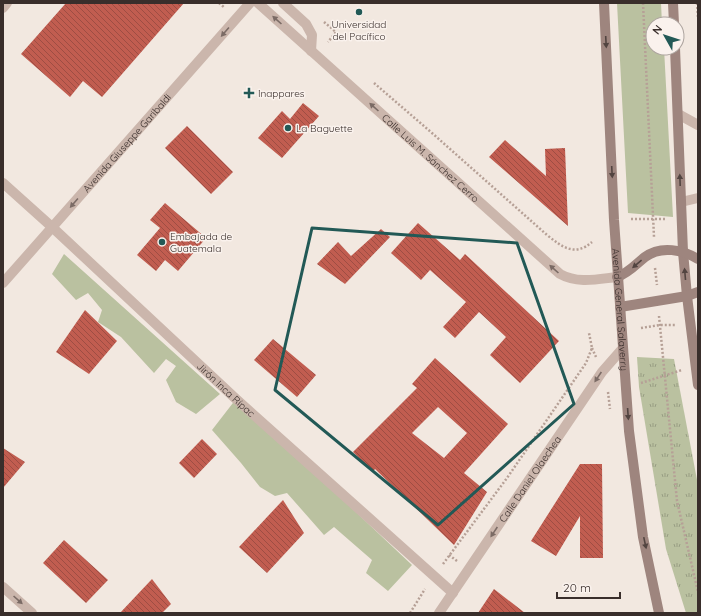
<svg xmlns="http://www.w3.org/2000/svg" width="701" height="616" viewBox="0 0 701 616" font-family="Quicksand,sans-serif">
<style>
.grass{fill:#bac1a0}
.park{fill:url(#park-tufts)}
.building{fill:url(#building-back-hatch);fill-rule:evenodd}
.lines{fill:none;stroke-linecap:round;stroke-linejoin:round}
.path{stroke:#b6a096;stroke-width:2.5;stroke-dasharray:2 2;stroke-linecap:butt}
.service{stroke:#cbb6ac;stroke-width:10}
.minor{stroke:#cbb6ac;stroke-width:10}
.tertiary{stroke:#cbb6ac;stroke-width:10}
.secondary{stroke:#9e857e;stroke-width:10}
.oneway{fill:#7b6b65}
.oneway2{fill:#524440}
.marked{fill:none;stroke:#225956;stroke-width:3;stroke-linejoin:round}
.poi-dot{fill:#225956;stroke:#faf2ed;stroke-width:1.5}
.labels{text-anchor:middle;stroke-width:3;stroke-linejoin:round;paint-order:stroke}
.poi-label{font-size:10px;fill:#392e2b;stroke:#faf2ed;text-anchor:start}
.street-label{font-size:10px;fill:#392e2b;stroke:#faf2ed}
</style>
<defs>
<pattern id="park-tufts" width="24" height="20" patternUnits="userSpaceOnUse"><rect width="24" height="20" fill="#bac1a0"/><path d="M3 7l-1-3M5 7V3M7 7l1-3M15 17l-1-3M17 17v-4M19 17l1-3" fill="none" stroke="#989d83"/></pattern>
<pattern id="building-back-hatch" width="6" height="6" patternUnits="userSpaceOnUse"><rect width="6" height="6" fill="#c15d50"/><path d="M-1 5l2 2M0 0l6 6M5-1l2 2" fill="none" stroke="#9e4d43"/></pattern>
</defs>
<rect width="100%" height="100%" fill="#f2e8e0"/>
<g class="grass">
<polygon points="617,3 661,3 662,24 653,24 653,48 664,48 673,217 628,213"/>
<polygon points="64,254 220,394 196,414 176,402 166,380 176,366 166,359 154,373 121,337 98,322 102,310 88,293 76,300 52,274"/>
<polygon points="236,399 412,565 388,591 366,573 372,560 334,527 324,535 287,493 275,496 260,487 241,463 212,430"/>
</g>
<polygon class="park" points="637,357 674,359 698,485 698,613 686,613 666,549 639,387"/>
<g class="building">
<polygon points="66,3 184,3 102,97 83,81 70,97 21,54"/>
<polygon points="303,103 319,116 282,158 258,138 282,111 290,119"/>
<polygon points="187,126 233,172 211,194 165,148"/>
<polygon points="505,140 546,176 545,149 565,148 568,226 489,157"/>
<polygon points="165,203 206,238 178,271 165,260 156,271 137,255 160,228 150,220"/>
<polygon points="418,223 460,260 465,254 559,341 520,383 490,355 506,337 479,312 455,338 443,327 466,302 430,270 421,280 391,253"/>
<polygon points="381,229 390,237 345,284 317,264 338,242 351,256"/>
<polygon points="85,310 117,341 89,374 56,352"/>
<polygon points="273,339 316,375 297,397 254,360"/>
<path d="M435,358L508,424L464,473L487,492L454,545L375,469L373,472L353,452L417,388L412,384ZM438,407L467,433L444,458L412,433Z"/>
<polygon points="202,439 217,454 194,478 179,463"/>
<polygon points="3,448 25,462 3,488"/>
<polygon points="580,464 602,464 603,558 580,558 580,516 556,556 531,541"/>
<polygon points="283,500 304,533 267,573 239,547"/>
<polygon points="64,540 108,580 86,603 43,563"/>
<polygon points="152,579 171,604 162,613 120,613"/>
<polygon points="494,589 525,613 478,613"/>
</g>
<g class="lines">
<g class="path">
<polyline points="219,3 225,8"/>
<polyline points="643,3 654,237"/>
<polyline points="697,3 698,18"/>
<polyline points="324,22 336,32 328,42"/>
<path d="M374,83L432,133L547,235C562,247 575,257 592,242"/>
<polyline points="631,219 667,219"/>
<polyline points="655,268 657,285"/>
<polyline points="659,316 677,501 698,592"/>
<polyline points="641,328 660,325 676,325"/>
<polyline points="592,348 596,357"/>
<polyline points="641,383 682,370"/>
<polyline points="608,392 610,409"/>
<polyline points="449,555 457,561"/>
<polyline points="443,564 507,478 586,363 592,348 589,333"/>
<polyline points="410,613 425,589"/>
</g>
<g class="service">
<polyline points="283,3 306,24 312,35 311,51"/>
<polyline points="3,8 7,3"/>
<polyline points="678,114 698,125"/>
<polyline points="681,202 698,198"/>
</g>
<g class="minor">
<path id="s1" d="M3,183L52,227L236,399L453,593"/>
<polyline points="3,587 32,613"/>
<path id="s2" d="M439,613L602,372L623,348"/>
</g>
<g class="tertiary">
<path id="s3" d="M258,3L560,274C578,284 598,279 617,277"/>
<path id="s4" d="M3,283L250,3"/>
</g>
<g class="secondary">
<path id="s5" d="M604,3L614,220L629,431L643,537L659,613"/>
<polyline points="673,3 674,24"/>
<polyline points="675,48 683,252 687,296 698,385"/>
<path d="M617,277C629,273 636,264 645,257C661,245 683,250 698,259"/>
<polyline points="620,307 687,296 698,292"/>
</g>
</g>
<defs><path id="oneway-solid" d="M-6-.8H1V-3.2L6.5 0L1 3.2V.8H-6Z"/></defs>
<g class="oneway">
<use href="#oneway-solid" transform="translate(277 20) rotate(-138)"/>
<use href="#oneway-solid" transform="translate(225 32) rotate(131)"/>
<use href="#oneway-solid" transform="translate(374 107) rotate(-138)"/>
<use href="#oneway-solid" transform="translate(74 203) rotate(131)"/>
<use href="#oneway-solid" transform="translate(554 269) rotate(-138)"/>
<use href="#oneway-solid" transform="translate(598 377) rotate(124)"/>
<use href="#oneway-solid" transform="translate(494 532) rotate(124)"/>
<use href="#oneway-solid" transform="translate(18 600) rotate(42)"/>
</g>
<g class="oneway2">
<use href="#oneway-solid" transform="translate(606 42) rotate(87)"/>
<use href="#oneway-solid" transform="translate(612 172) rotate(87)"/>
<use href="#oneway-solid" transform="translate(680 180) rotate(-92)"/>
<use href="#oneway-solid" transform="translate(637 264) rotate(140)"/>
<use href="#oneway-solid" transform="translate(685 274) rotate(-95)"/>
<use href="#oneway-solid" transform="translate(628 414) rotate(86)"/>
<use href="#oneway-solid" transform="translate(645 543) rotate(78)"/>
</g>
<path class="marked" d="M312,228L517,243L574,404L438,525L275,390Z"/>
<g class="poi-dot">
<circle cx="359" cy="12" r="4"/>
<path d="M247 87h4v4h4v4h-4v4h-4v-4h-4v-4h4z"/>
<circle cx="288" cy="128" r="4"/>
<circle cx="162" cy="242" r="4"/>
</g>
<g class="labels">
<g class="poi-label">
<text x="359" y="28" text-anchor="middle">Universidad<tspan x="359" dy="12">del Pacífico</tspan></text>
<text x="258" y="97">Inappares</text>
<text x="296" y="132">La Baguette</text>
<text x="170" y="240">Embajada de<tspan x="170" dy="12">Guatemala</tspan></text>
</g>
<g class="street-label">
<text dy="4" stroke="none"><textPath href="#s4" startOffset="187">Avenida Giuseppe Garibaldi</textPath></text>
<text dy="4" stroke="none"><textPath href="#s3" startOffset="232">Calle Luis M. Sánchez Cerro</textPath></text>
<text dy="4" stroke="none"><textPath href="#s5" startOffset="307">Avenida General Salaverry</textPath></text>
<text dy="4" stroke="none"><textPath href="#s1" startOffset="304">Jirón Inca Rípac</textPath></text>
<text dy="4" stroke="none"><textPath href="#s2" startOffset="162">Calle Daniel Olaechea</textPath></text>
</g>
</g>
<rect width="701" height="616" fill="none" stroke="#392e2b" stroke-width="8"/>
<g transform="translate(665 36) rotate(309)"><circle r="19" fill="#faf2ed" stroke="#ada49f"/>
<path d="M0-3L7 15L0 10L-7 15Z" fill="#225956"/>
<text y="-6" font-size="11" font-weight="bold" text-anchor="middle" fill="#392e2b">N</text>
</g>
<path d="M557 592v6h63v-6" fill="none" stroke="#392e2b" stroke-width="2"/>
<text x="563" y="592" font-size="12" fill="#392e2b" stroke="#faf2ed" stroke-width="3" paint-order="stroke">20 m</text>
</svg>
